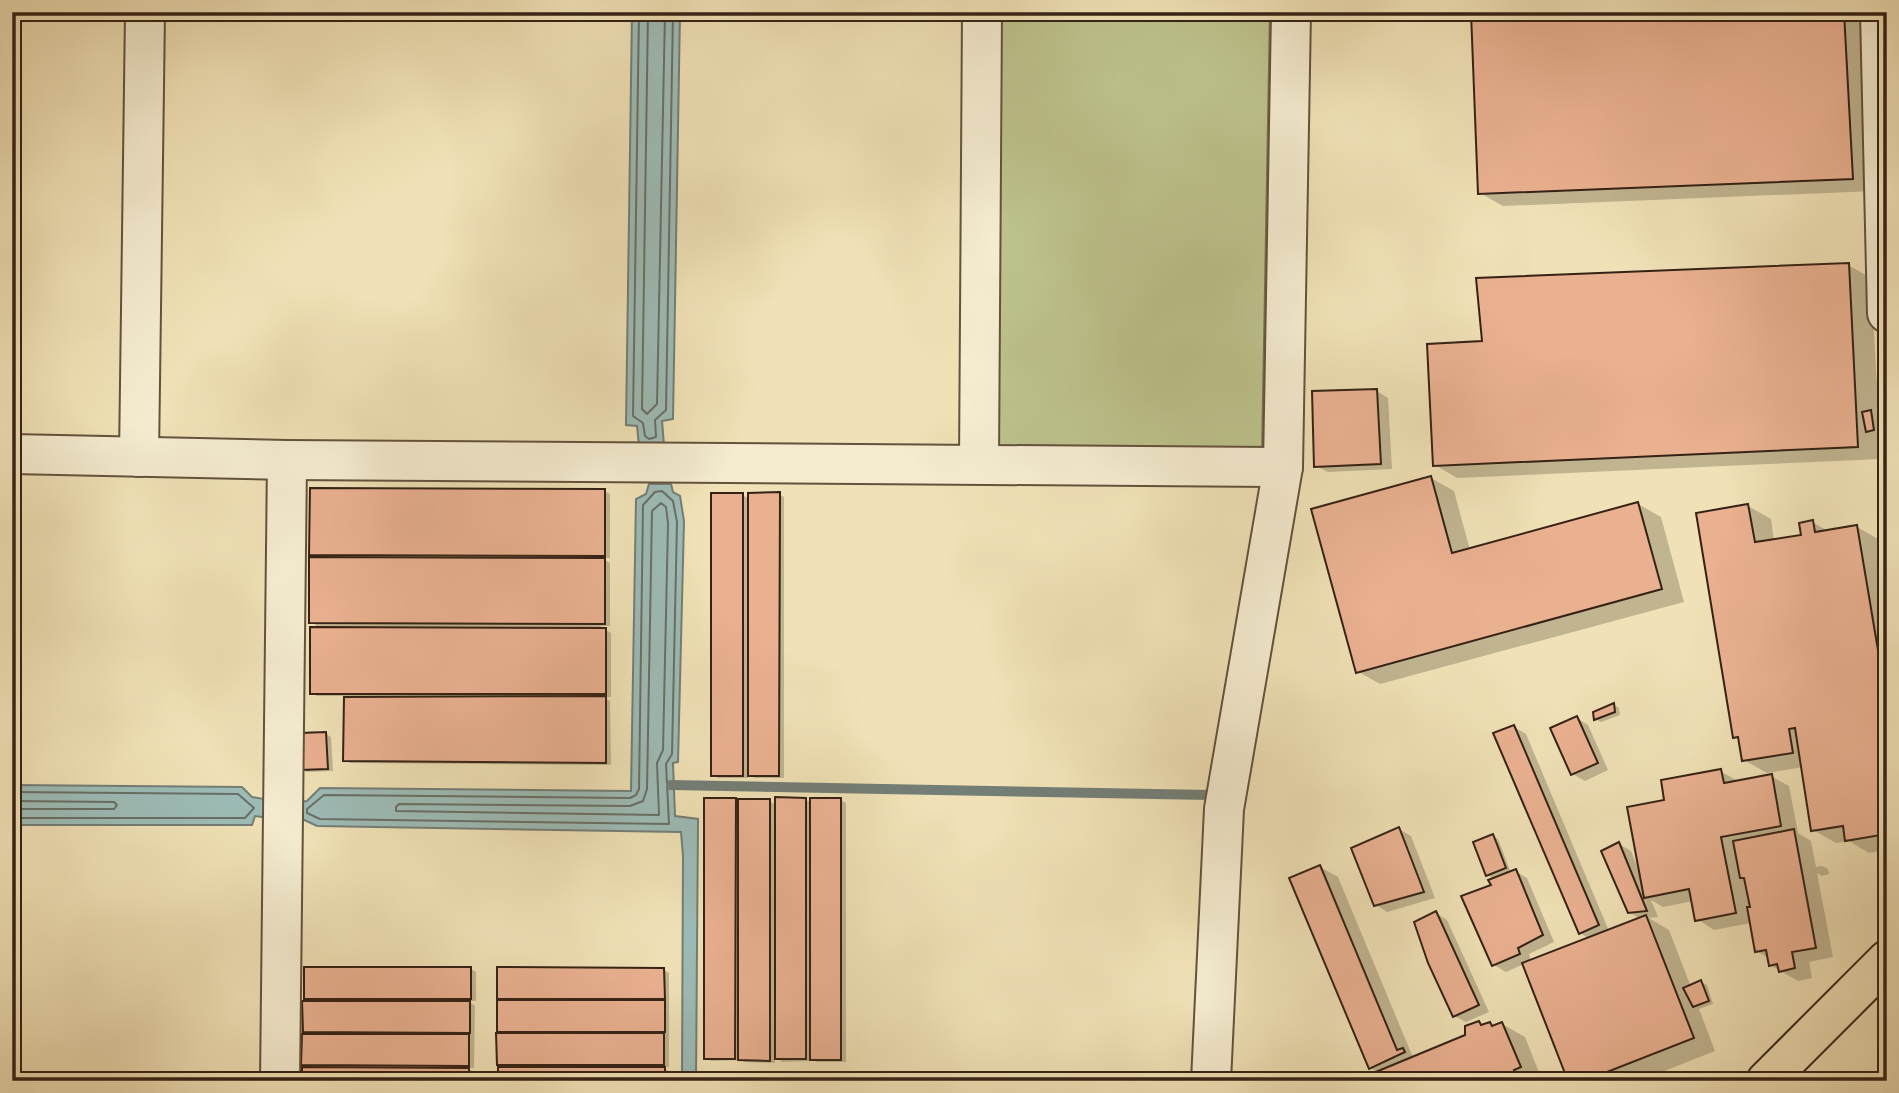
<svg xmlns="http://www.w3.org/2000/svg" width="1899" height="1093" viewBox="0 0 1899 1093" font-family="'IM FELL French Canon',serif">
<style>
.green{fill:#bdc28c;stroke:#797250;stroke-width:2}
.water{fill:#9dbcb7;stroke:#737e76;stroke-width:2}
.shadow{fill:#0003}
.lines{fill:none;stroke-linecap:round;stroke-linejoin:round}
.shore{stroke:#696f66;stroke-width:2}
.stream{stroke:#737e76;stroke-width:10}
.building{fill:#eab191;stroke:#352215;stroke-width:2}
.minor-casing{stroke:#64523d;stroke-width:42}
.major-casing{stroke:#352215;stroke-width:42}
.minor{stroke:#f5ecd0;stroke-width:38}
.major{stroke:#f0e1b6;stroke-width:38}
</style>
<rect width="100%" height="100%" fill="#f0e1b6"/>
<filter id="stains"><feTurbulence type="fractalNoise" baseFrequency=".00286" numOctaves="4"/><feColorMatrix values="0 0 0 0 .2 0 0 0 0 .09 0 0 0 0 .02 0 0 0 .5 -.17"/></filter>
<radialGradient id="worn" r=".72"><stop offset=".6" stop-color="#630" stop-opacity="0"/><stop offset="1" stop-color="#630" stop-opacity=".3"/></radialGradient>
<polygon class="green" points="994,12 1270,12 1262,453 990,451"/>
<g class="water">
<polygon points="632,12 680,12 673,419 662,421 664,445 639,446 637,426 626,425"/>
<polygon points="649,484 671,484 673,492 680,496 684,521 678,762 673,763 675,816 698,819 696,1081 682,1081 683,856 681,832 317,826 298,817 296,802 307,801 320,788 631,791 636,499 646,494"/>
<polygon points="12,785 242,787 252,797 269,800 270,818 255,816 252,825 12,825"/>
</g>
<g class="shadow">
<polygon points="1472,12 1866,12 1875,191 1503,206 1480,193"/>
<polygon points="1848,265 1871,278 1881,459 1457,478 1435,465"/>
<polygon points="1377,391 1388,398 1392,469 1328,472 1316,466"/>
<polygon points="1431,478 1454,491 1470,550 1638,504 1661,517 1684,602 1380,684 1357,671"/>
<polygon points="604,491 610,494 610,558 602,558 610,563 610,626 600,626 611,633 611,697 602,697 610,701 611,765 350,763 345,760 346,696 317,696 312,693 322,629 311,622 320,558 311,554"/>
<polygon points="779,494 784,497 784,778 755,778 748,774 748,778 718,778 713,775 742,495 750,499"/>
<polygon points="1748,506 1771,519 1774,541 1803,536 1812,522 1828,531 1857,527 1880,540 1887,583 1887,850 1869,853 1849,841 1836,843 1813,830 1803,767 1767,773 1744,760 1741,741 1734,737"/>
<polygon points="1614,705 1619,708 1620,715 1601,722 1595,719"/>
<polygon points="1577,718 1588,725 1608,770 1585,781 1573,774 1553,729"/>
<polygon points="1514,727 1526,734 1609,931 1641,919 1629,912 1619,844 1631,851 1639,871 1666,802 1720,771 1738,781 1771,776 1789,786 1798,833 1811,841 1816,867 1822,866 1828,869 1829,874 1822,876 1817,873 1833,957 1809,962 1812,978 1798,981 1770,965 1769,958 1756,951 1751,923 1714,930 1697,919 1693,901 1663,907 1651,900 1658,917 1649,918 1669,930 1691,987 1701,982 1707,985 1713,1004 1699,1009 1715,1051 1639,1081 1570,1081 1524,964 1506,972 1494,965 1495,879 1487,875 1493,836 1498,839 1511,873 1515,871 1527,878 1554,942 1529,954 1531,961 1590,939 1580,933"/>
<polygon points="326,734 331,737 333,771 307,772 302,769"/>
<polygon points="735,800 740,802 769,801 776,805 806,800 812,803 841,800 846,803 846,1062 817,1062 811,1059 811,1061 782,1062 775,1057 775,1063 745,1062 740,1060 711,1061 706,1058"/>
<polygon points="1399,829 1411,836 1435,898 1387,912 1376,905"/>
<polygon points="1320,867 1338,877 1412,1055 1416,1057 1466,1036 1479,1023 1495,1027 1502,1024 1525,1037 1542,1080 1358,1081 1379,1073 1370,1068"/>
<polygon points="1436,913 1447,920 1489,1012 1466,1022 1454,1016"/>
<polygon points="471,969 476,972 476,1001 468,1001 475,1006 474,1068 466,1068 474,1072 474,1081 304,1081 312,1069 303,1064 304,1003 313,1003 306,998"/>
<polygon points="499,969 664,970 669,973 669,1067 662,1067 670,1072 670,1081 499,1081 506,1069 498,1064"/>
<polygon points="1887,1054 1887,1063 1881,1060 1880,1055"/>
<polygon points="733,1079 795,1080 796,1081 732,1081"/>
</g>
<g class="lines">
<g class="shore">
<polyline points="639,12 633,416 643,423 645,436 649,439 656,437 655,420 666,410 673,12"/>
<polyline points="648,12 642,409 647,414 657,404 665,12"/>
<polygon points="662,491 673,501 677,522 672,754 666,764 669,824 320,819 307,813 307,809 324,795 630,798 636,795 639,789 643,505 655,492"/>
<polygon points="661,503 666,507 668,523 663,750 657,763 659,815 396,811 396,807 399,804 630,806 643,801 647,789 652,511"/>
<polyline points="12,792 238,794 254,808 245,818 12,818"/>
<polyline points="12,801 114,802 117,805 114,809 12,809"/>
</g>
<polyline class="stream" points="671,785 1210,795 1209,805"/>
</g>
<g class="building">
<polygon points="1471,12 1844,12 1853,179 1478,194"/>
<polygon points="1849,263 1858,447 1433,466 1427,344 1482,341 1476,278"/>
<polygon points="1377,389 1381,464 1314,467 1312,391"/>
<polygon points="1871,410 1874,430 1866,432 1862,412"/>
<polygon points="1431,476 1452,553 1638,502 1662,589 1356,673 1311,509"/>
<polygon points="310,488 605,489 605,556 309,555"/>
<polygon points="780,492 779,776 748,776 748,493"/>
<rect x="711" y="493" width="32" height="283"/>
<polygon points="1748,504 1755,542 1801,535 1799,523 1813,520 1815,532 1857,525 1880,662 1887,661 1887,834 1845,841 1843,826 1811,831 1795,728 1789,729 1793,753 1742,761 1738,737 1733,738 1696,513"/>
<polygon points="309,557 605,558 605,624 309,623"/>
<polygon points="310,627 606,628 606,694 310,694"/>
<polygon points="606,696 606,763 343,761 344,697"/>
<polygon points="1614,703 1615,712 1594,720 1593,712"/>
<polygon points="1577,716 1598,763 1571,775 1550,728"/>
<polygon points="1514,725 1599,925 1579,934 1493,733"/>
<polygon points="326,732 328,769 300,770 299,733"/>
<polygon points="1721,769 1724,783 1772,774 1781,826 1721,837 1736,913 1695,921 1689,889 1644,898 1627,807 1664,800 1661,780"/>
<polygon points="775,797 806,798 806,1059 775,1059"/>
<polygon points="704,798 736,798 735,1059 704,1059"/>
<rect x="810" y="798" width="31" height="262"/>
<polygon points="738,799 770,799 770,1061 738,1060"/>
<polygon points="1399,827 1424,892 1374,906 1351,848"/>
<polygon points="1794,829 1816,948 1792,952 1795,968 1779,972 1777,964 1769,966 1766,950 1755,952 1747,907 1750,907 1744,878 1740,878 1733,841"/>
<polygon points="1493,834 1506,868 1486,876 1473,842"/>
<polygon points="1619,842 1647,911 1628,913 1601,851"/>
<polygon points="1320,865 1397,1050 1403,1048 1405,1052 1369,1069 1289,878"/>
<polygon points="1516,869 1543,935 1518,948 1520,954 1492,966 1461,896 1491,885 1488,880"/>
<polygon points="1436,911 1479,1005 1453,1017 1428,963 1414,922"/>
<polygon points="1646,915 1694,1038 1584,1081 1568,1081 1522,963"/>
<rect x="304" y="967" width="167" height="32"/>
<polygon points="497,967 664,968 665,999 497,999"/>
<polygon points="1701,980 1709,1001 1693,1007 1683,988"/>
<rect x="497" y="1000" width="168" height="32"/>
<polygon points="302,1001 470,1001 470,1033 303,1032"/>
<polygon points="1479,1021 1481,1025 1490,1022 1492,1026 1502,1022 1521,1067 1514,1070 1518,1081 1354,1081 1465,1035 1465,1026"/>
<polygon points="496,1033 664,1033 664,1065 497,1065"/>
<polygon points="302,1034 469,1034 469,1066 301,1065"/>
<polygon points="302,1067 469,1068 469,1081 302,1081"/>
<rect x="498" y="1067" width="167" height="14"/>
<rect x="797" y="1077" width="32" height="4"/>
<rect x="698" y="1078" width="31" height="3"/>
<rect x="731" y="1078" width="31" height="3"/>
</g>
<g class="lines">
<g class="minor-casing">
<g id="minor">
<polyline points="1880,12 1887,313"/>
<polyline points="12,454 287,460 1283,467"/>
<polyline points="139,457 145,12"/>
<polyline points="979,464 982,12"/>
<polyline points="280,1081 287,460"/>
<polyline points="1211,1081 1224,809 1283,467 1291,12"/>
</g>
</g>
<g class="major-casing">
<polyline id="major" points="1766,1081 1887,960"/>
</g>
<use href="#minor" class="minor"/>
<use href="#major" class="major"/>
</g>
<rect width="1899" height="1093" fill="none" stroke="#f0e1b6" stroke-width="42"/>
<rect x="14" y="14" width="1871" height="1065" fill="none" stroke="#352215" stroke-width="3.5"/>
<rect x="21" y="21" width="1857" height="1051" fill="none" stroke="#352215" stroke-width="2"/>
<rect width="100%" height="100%" filter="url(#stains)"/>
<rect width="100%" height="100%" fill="url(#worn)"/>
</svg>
